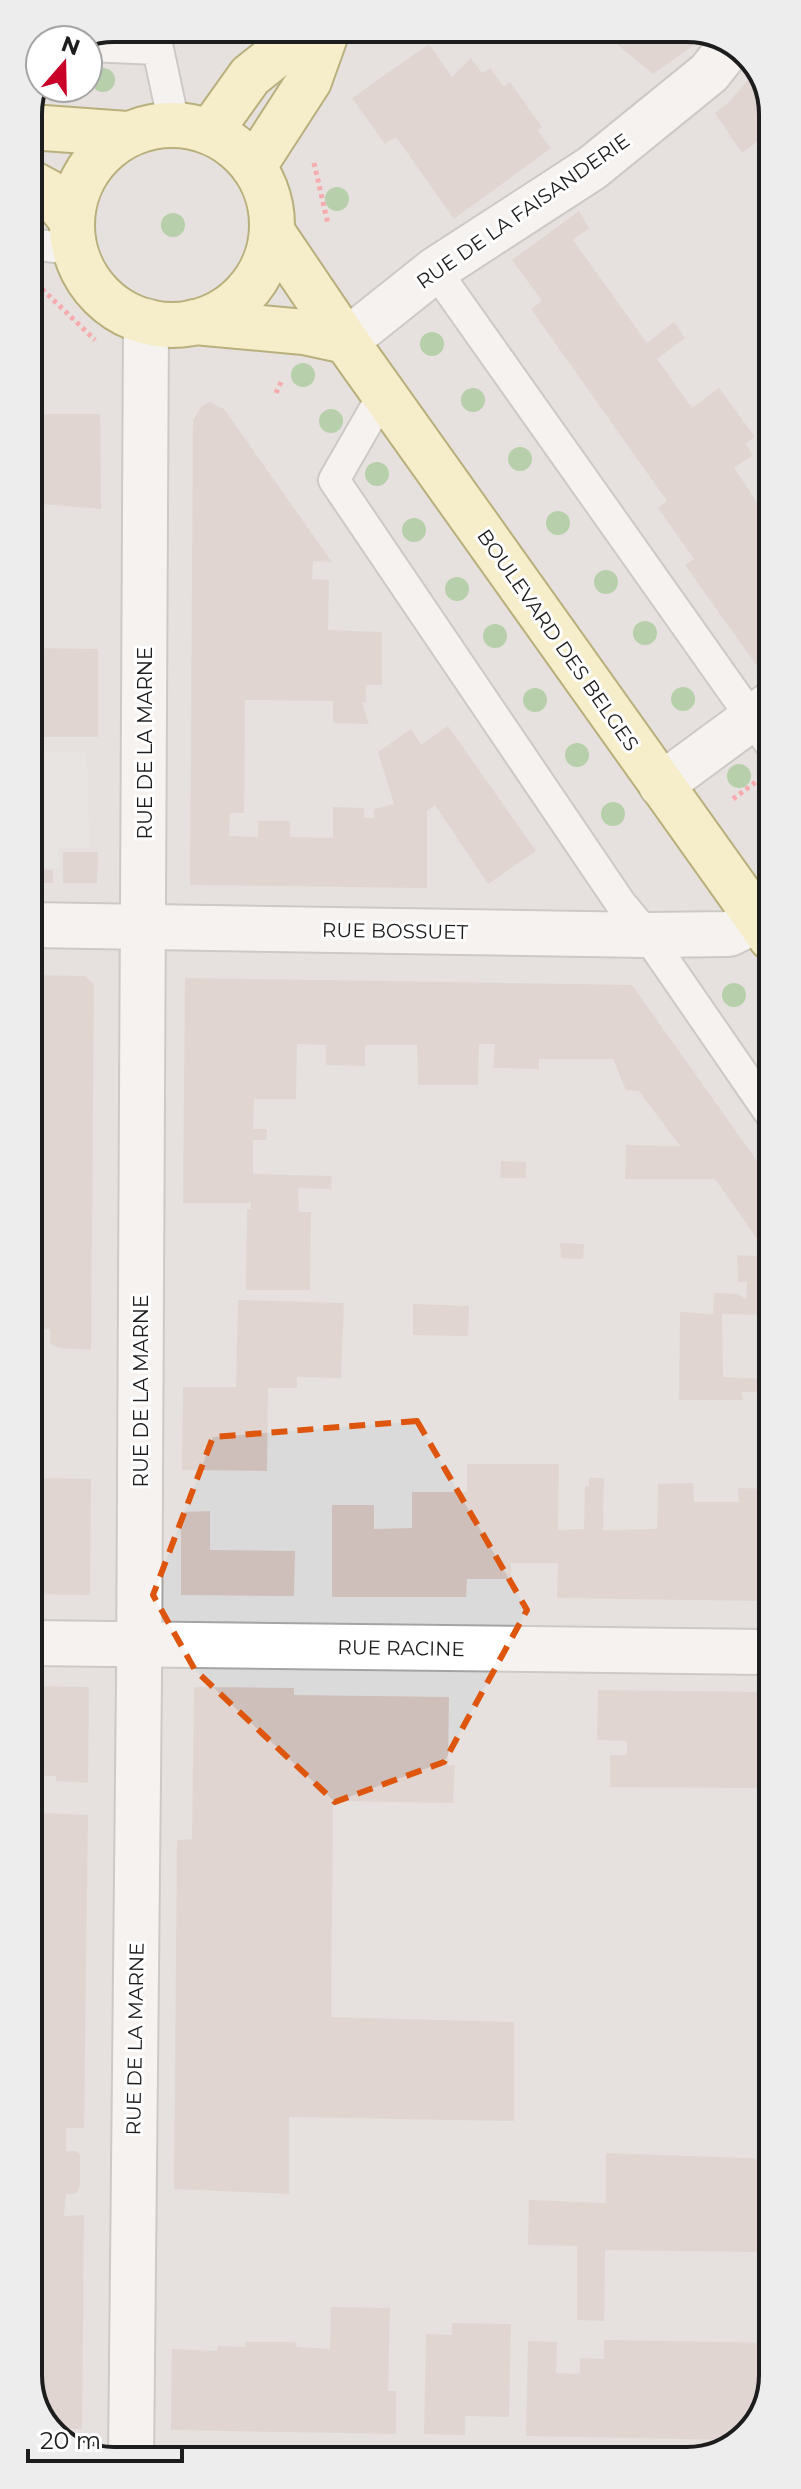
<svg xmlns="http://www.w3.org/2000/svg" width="801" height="2489" viewBox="0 0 801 2489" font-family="Montserrat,sans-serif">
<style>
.residential{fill:#dbdada}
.parking{fill:#e1e1e1}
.building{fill:#cfbfba}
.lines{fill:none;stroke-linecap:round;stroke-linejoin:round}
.lane-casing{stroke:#a4a4a4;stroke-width:34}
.street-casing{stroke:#a4a4a4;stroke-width:48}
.secondary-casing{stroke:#776d00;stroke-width:48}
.path{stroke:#ff6271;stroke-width:5;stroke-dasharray:4 4;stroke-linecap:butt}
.lane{stroke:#fff;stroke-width:30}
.street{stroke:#fff;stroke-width:44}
.secondary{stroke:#fff3af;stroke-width:44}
.tree{fill:#74b266}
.marked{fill:none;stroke:#de560d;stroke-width:6;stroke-dasharray:16 10;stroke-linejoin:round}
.labels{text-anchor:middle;stroke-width:6;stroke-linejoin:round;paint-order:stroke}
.street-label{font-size:20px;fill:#1d1d1d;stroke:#fff}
.rim{fill:none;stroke:#1d1d1d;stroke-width:4}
</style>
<rect width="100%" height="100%" fill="#efe8e1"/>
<polygon class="residential" points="114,28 693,28 743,49 770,92 773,2376 755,2428 709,2458 108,2461 58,2440 31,2397 28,109 40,82 40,88 88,88 88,40 85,40"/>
<polygon class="parking" points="29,751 87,753 89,847 58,849 59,868 29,867"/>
<g class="building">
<polygon points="597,28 693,28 703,32 691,47 653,74"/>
<polygon points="429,44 452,77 471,58 482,73 490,68 504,87 510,82 542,127 537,130 551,148 454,219 396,137 385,144 352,98"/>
<polygon points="756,70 770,92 770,132 742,153 715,113 730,101"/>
<polygon points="579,211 589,228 573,240 647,343 674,322 685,338 657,359 692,408 719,388 755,437 745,444 753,455 734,468 762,509 771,502 771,656 757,666 685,565 694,559 658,508 667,501 531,309 542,301 512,260"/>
<polygon points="210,402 224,409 332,562 313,561 312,579 329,580 328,630 382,632 382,685 366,685 366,702 362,703 369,724 333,723 333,701 245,700 244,813 230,813 229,836 258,837 258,821 290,821 290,837 333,838 333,807 364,808 364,818 374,818 374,809 394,804 378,752 411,729 421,745 448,726 536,851 488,884 435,805 427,811 427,888 190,885 193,420 202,406"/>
<polygon points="29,414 100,414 101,509 29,503"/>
<polygon points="29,648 98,649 98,737 29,737"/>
<polygon points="63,852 98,852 97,883 63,883"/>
<rect x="29" y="870" width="24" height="13"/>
<polygon points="29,975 85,976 94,985 91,1350 60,1348 50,1344 50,1329 30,1328"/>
<polygon points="185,978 632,985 772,1182 772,1315 722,1314 723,1377 772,1379 772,1448 759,1448 759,1392 742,1392 743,1400 679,1400 680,1312 713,1314 714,1293 738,1294 746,1299 747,1282 738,1282 737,1255 770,1257 715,1179 625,1179 626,1145 680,1146 639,1091 626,1090 613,1059 539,1059 539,1069 493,1068 495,1044 479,1044 478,1085 418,1085 417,1045 365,1045 365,1066 326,1065 326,1045 297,1044 296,1099 254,1099 253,1129 267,1129 266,1140 253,1140 253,1174 332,1176 331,1189 298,1188 299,1212 311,1212 310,1290 246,1290 247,1209 251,1210 251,1203 183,1203"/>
<polygon points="501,1161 526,1162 526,1178 500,1178"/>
<polygon points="560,1243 584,1244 583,1259 561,1258"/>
<polygon points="238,1300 344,1303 341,1378 297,1377 297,1388 268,1388 267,1471 182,1470 183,1387 236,1387"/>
<polygon points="413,1304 469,1306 468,1336 413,1335"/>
<polygon points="467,1464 559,1464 558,1530 584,1529 585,1486 589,1486 589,1478 604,1478 603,1530 657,1529 658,1484 693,1483 694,1502 739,1502 738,1488 772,1489 772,1601 557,1598 558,1563 511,1563 511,1579 467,1579 466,1597 332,1597 332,1505 374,1505 374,1529 412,1528 412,1492 467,1492"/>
<polygon points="40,1478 91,1479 90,1595 30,1594 30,1533 41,1533"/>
<polygon points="210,1511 210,1550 295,1551 294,1596 181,1595 181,1512"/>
<polygon points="30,1686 89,1687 88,1783 56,1781 56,1776 30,1775"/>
<polygon points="194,1687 294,1688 294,1695 449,1697 448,1766 455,1765 453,1803 333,1801 331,2017 514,2022 514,2121 289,2117 289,2194 174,2189 177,1840 192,1839"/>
<polygon points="598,1690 772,1692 772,1788 610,1787 610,1755 627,1755 627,1741 597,1740"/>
<polygon points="41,1813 88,1815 84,2128 66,2128 66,2151 76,2151 80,2154 80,2186 76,2194 66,2194 64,2216 84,2215 82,2429 50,2429 31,2397 30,1853 41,1853"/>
<polygon points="606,2153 773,2159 773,2252 605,2250 604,2321 577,2320 577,2246 528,2245 529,2200 606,2203"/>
<polygon points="331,2307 390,2308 388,2391 396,2391 396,2434 171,2430 172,2349 217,2351 218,2346 245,2347 245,2342 295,2342 297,2347 330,2349"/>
<polygon points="452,2323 511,2324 509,2417 465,2416 465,2435 424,2434 426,2334 452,2335"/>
<polygon points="604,2340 773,2343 773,2376 755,2428 736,2440 526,2436 528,2341 557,2342 556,2373 576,2374 580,2373 580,2358 604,2359"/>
</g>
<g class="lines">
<g class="lane-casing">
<g id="lane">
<polyline points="88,46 158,49 174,124"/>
<polyline points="28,244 74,249"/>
<polyline points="435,270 771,745"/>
<polyline points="384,393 334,480 621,904 647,935 771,1115"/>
</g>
</g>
<g class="street-casing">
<g id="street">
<polyline points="346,341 435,270 592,168 709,73 732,44"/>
<polyline points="661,785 771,704"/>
<polyline points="29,925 647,935 729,934 758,920"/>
<polyline points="30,1643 772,1652"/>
<polyline points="131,2461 139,1679 146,321"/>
</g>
</g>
<g class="secondary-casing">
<g id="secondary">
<circle cx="172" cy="225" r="100"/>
<polyline points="28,131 44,128 127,134"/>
<polyline points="210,132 250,76 310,28"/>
<polyline points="254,166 309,81 328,28"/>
<polyline points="28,181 50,193 72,221"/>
<polyline points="273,233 346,341 771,938"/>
<polyline points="195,322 304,332 346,341"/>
</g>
</g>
<g class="path">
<polyline points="314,163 328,224"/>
<polyline points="42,289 95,340"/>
<polyline points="276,393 282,380"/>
<polyline points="733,799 757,781"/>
</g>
<use href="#lane" class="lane"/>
<use href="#street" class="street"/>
<use href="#secondary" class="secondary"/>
</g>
<g class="tree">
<circle cx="103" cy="80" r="12"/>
<circle cx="337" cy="199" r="12"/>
<circle cx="173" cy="225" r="12"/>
<circle cx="432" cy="344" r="12"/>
<circle cx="303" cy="375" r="12"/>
<circle cx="473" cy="400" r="12"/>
<circle cx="331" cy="421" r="12"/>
<circle cx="520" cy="459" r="12"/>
<circle cx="377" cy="474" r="12"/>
<circle cx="558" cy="523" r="12"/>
<circle cx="414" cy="530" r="12"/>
<circle cx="606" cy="582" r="12"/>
<circle cx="457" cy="589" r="12"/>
<circle cx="645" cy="633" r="12"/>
<circle cx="495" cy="636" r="12"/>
<circle cx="683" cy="699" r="12"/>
<circle cx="535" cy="700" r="12"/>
<circle cx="577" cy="755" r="12"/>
<circle cx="739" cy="776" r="12"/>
<circle cx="613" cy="814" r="12"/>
<circle cx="734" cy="995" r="12"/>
</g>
<path d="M0 0H801V2489H0ZM417,1421L527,1610L444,1762L335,1802L195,1670L153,1595L213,1437Z" fill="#efe8e1" fill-opacity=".55" fill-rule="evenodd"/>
<path class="marked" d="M417,1421L527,1610L444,1762L335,1802L195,1670L153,1595L213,1437Z"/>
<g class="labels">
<g class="street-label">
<text transform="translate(523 211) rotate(-35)" y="7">RUE DE LA FAISANDERIE</text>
<text transform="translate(558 640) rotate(55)" y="7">BOULEVARD DES BELGES</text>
<text transform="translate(145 743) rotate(-90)" y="7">RUE DE LA MARNE</text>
<text transform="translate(395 931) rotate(1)" y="7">RUE BOSSUET</text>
<text transform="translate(141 1391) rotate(-90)" y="7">RUE DE LA MARNE</text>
<text transform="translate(401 1648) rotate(1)" y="7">RUE RACINE</text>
<text transform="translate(135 2039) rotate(-89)" y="7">RUE DE LA MARNE</text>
</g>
</g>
<path d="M0 0H801V2489H0ZM114 42H687A72 72 0 0 1 759 114V2375A72 72 0 0 1 687 2447H114A72 72 0 0 1 42 2375V114A72 72 0 0 1 114 42Z" fill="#ededed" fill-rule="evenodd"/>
<path class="rim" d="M114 42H687A72 72 0 0 1 759 114V2375A72 72 0 0 1 687 2447H114A72 72 0 0 1 42 2375V114A72 72 0 0 1 114 42Z"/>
<g transform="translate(64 64) rotate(20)"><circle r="38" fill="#ffffff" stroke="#a5a5a5" stroke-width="2"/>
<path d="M0-6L14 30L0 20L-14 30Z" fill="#c90028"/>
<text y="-12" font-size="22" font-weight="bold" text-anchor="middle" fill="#1d1d1d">N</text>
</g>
<path d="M28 2449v12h154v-12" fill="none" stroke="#1d1d1d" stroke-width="4"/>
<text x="40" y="2449" font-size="24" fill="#1d1d1d" stroke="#ffffff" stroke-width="6" paint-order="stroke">20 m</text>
</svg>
